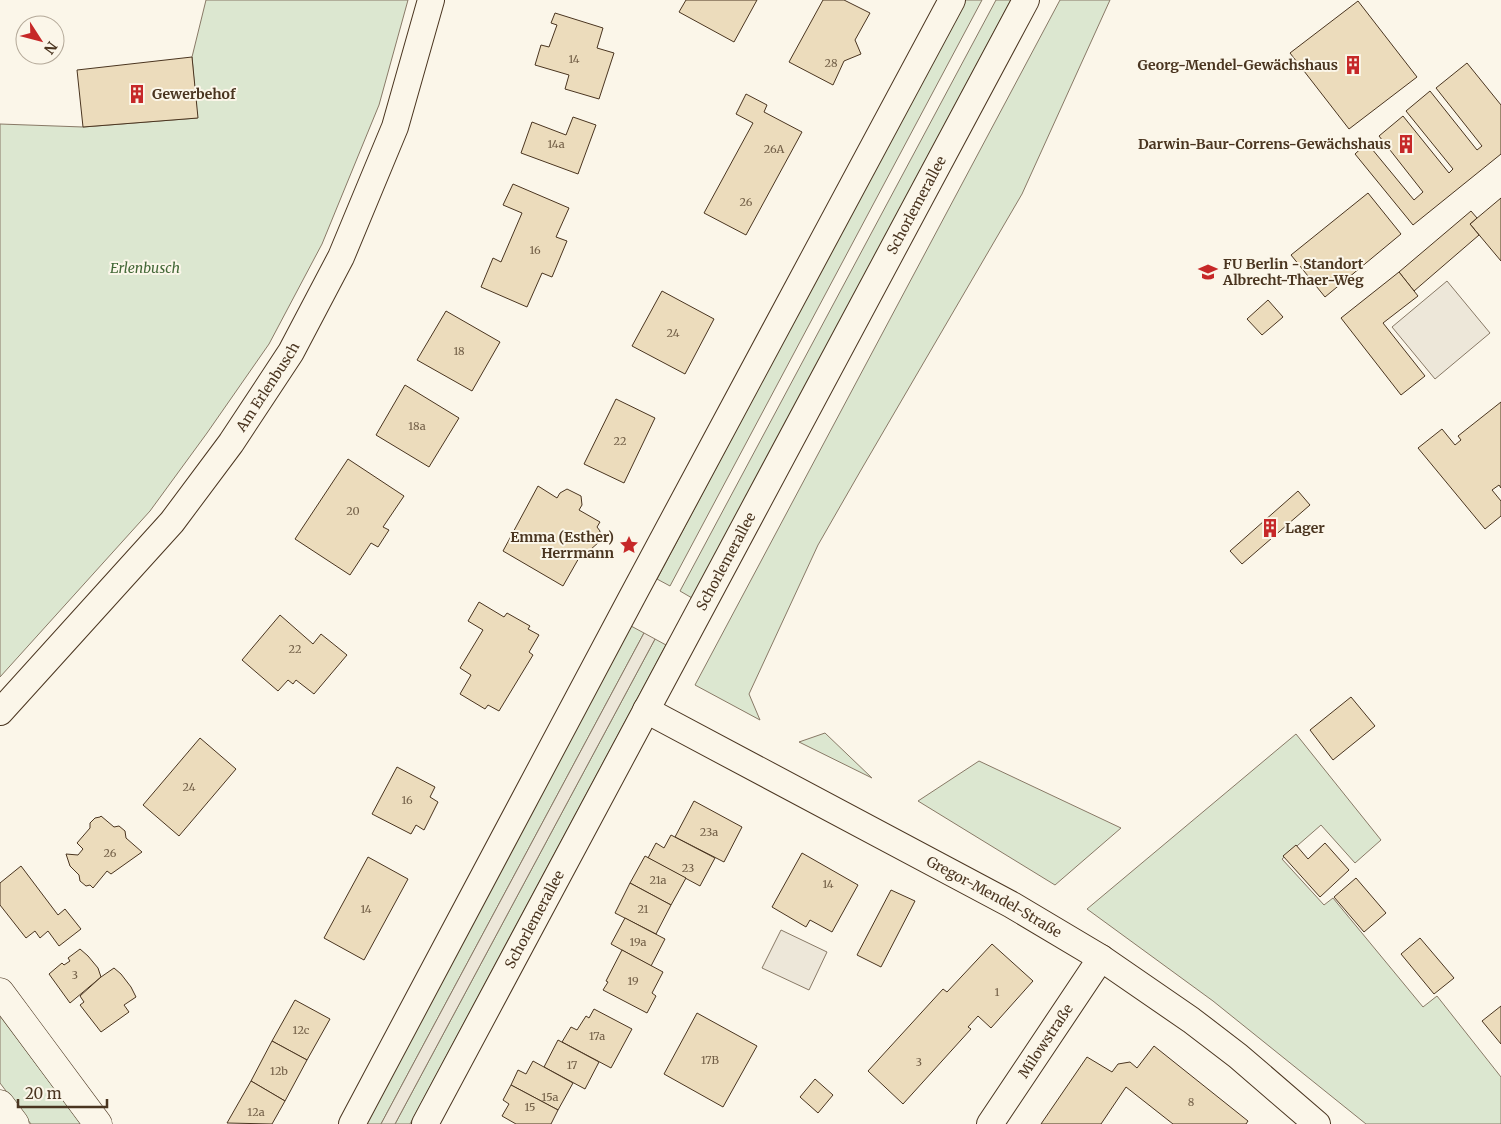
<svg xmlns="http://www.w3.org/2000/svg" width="1501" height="1124" viewBox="0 0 1501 1124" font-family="Merriweather,serif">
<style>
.green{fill:#dce7d0;stroke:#887966}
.parking{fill:#ede7d9;stroke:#887966}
.building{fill:#ecdcbc;stroke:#4a3520}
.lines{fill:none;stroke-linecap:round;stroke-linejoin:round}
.street-casing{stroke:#4a3520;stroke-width:28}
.secondary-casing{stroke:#4a3520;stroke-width:29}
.street{stroke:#fbf6e9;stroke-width:26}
.secondary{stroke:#fbf6e9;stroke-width:28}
.labels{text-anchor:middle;stroke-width:4;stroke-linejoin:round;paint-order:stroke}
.number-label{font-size:11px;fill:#725f47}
.poi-label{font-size:14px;font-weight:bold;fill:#4a3520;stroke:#fbf6e9;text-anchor:end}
.street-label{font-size:14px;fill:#4a3520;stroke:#fbf6e9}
.park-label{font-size:14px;font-style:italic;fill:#436837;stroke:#fbf6e9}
</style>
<rect width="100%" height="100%" fill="#fbf6e9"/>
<g class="green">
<polygon points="206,0 408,0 379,105 322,244 269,344 207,433 150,511 0,677 0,124 83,127 197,118 192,57"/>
<polygon points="965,0 982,0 670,586 657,579"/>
<polygon points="996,0 1011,0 692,598 680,591"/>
<polygon points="1060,0 1110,0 1022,194 861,470 818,545 749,694 760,720 695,685"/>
<polygon points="631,626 644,633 381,1124 365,1124"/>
<polygon points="655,639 666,645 410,1124 395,1124"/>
<polygon points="825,733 872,778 799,742"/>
<polygon points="1296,734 1381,840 1355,863 1321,825 1282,859 1324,905 1333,898 1423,1007 1437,996 1501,1077 1501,1124 1366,1124 1213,1001 1087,909"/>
<polygon points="979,761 1121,828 1055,885 918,801"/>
<polygon points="0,1016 81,1124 31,1124 0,1083"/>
</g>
<g class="parking">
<polygon points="1447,281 1490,333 1435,379 1392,327"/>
<polygon points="644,633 655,639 395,1124 381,1124"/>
<polygon points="781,930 827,952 809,990 762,968"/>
</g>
<g class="building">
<polygon points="686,0 757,0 734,42 679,12"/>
<polygon points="823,0 844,0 870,13 855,40 861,54 844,61 833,85 789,62"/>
<polygon points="1358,1 1417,77 1349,129 1290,53"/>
<polygon points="555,13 603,28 597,48 614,53 599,99 565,89 569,75 535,65 541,45 549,47 557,25 551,23"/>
<polygon points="192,57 198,118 83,127 77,70"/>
<polygon points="1467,63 1501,105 1501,154 1413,225 1355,154 1367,143 1414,200 1423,192 1379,136 1403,116 1449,173 1453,169 1406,111 1430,91 1477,150 1482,146 1436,88"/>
<polygon points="746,94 767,105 764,112 802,132 746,235 704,213 753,123 736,114"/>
<polygon points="573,117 596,125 578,174 521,153 532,122 566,135"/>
<polygon points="513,184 569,208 556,237 567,241 552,277 542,273 527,307 481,287 493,258 501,262 522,213 503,205"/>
<polygon points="1368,193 1401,234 1325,297 1291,255"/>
<polygon points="1501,198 1501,261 1470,224"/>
<polygon points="1471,211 1477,218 1470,224 1479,235 1414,291 1399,272"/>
<polygon points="1399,272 1418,296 1383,323 1425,376 1401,395 1341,318"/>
<polygon points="662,291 714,319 685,374 632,346"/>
<polygon points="1268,300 1283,317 1262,335 1247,319"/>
<polygon points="446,311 500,342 472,391 417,360"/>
<polygon points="405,385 459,418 429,467 376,435"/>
<polygon points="616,399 655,418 624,483 584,464"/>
<polygon points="1501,402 1501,488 1499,485 1492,490 1501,501 1501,516 1485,529 1418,448 1442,429 1455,445 1461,440 1458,436"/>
<polygon points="348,459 404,496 383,527 389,530 378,547 371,543 350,575 295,539"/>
<polygon points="538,486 557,498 560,493 567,489 581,496 582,505 579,510 600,522 597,527 600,531 599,542 590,550 584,549 563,586 503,551"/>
<polygon points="1298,491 1310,505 1242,564 1230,551"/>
<polygon points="479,602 504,617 507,613 530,626 528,629 539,635 529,652 533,655 499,711 488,705 485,709 460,694 471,675 460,668 483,630 468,621"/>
<polygon points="280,615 313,644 321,634 347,655 314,694 296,680 293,684 288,680 278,691 242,660"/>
<polygon points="1351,697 1375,726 1333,760 1310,730"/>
<polygon points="200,738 236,769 179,836 143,805"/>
<polygon points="397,767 435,787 430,797 438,802 424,830 416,825 411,834 372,814"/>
<polygon points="694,801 742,827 724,862 675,837"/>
<polygon points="101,816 114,827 119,826 125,831 126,838 142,852 111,874 107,871 93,888 90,885 86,886 80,881 79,875 70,866 66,854 78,855 83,849 77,843 90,828 90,823 95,818 100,817"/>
<polygon points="671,835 715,858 700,886 648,858 656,843 664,848"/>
<polygon points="1325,843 1349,870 1320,897 1283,856 1296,845 1308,859"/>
<polygon points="802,853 858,885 832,932 810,920 806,927 772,907"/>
<polygon points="645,856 686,878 671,905 630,883"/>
<polygon points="368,857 408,879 364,960 324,938"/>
<polygon points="21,866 58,915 65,909 81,929 59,946 48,931 40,938 35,931 26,938 0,905 0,883"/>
<polygon points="1356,878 1386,913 1364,932 1334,897"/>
<polygon points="630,883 671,905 656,934 615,913"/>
<polygon points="891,890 915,901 881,967 857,955"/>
<polygon points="625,918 665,939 651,966 611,944"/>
<polygon points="1420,938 1454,978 1434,994 1401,954"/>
<polygon points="992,944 1033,981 991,1028 978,1016 968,1027 971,1029 903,1104 868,1071 943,989 947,992"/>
<polygon points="80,949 88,956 98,968 101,977 70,1003 49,974 62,963 64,965 70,961 68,958"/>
<polygon points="622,950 663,972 652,993 656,996 647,1013 603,990 608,982 606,981"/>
<polygon points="114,968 121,974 131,987 136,997 124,1005 129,1012 101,1032 80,1005 84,1002 80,996 101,977"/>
<polygon points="295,1000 330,1019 307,1060 272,1041"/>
<polygon points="1501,1006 1501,1044 1482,1021"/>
<polygon points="594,1009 632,1029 611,1068 562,1042 571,1027 577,1030 586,1016 589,1018"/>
<polygon points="697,1013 757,1046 723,1107 664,1074"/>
<polygon points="558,1040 599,1062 585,1089 544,1067"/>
<polygon points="272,1041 307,1060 285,1101 251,1081"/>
<polygon points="1154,1046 1248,1121 1246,1124 1173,1124 1126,1087 1101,1124 1041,1124 1087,1057 1112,1072 1118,1064 1130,1062 1137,1068"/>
<polygon points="533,1061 573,1083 558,1110 511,1085 518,1070 526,1074"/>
<polygon points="815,1079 833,1095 818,1113 800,1097"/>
<polygon points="251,1081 285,1101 272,1124 227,1123"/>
<polygon points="511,1085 558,1110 551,1124 516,1124 502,1116 509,1104 503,1100"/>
</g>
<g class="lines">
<g class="street-casing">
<g id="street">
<path id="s1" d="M646,710L1012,905L1101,958L1191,1020L1238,1056L1317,1124"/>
<path id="s2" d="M0,712L172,522L231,443L291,352L341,257L395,127L431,0"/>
<polyline points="352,1124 632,597 952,0"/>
<path id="s3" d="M425,1124L1026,0"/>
<path id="s4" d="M990,1124L1101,958"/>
</g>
</g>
<g class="secondary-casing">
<g id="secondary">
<polyline points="0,992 98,1124"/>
<polyline points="0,1104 15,1124"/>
</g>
</g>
<use href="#street" class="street"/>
<use href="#secondary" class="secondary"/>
</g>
<defs>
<g id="building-bare" transform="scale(1.5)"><path d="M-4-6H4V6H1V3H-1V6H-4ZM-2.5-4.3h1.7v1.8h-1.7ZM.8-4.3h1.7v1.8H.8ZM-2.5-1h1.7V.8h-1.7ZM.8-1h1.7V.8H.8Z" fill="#c62828" stroke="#fbf6e9" stroke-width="2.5" paint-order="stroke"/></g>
<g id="university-bare" transform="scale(1.5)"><path d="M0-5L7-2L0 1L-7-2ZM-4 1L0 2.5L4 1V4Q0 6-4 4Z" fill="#c62828" stroke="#fbf6e9" stroke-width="2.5" paint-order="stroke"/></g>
<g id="sight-bare" transform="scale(1.5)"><path d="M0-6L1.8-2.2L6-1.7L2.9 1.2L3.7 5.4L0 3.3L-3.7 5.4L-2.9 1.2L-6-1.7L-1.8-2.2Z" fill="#c62828" stroke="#fbf6e9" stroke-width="2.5" paint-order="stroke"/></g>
</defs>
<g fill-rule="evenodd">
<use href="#building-bare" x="1353" y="65"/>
<use href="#building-bare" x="137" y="94"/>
<use href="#building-bare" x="1406" y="144"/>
<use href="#university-bare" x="1208" y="272"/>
<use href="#building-bare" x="1270" y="528"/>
<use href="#sight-bare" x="629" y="545"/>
</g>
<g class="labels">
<g class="number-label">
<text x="574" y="63">14</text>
<text x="831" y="67">28</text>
<text x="556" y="148">14a</text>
<text x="774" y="153">26A</text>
<text x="746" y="206">26</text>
<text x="535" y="254">16</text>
<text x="673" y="337">24</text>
<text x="459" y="355">18</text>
<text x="417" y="430">18a</text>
<text x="620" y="445">22</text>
<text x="353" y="515">20</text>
<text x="295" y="653">22</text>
<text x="189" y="791">24</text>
<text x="407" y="804">16</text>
<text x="709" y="836">23a</text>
<text x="110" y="857">26</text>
<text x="688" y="872">23</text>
<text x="658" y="884">21a</text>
<text x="828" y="888">14</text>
<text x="366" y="913">14</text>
<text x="643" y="913">21</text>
<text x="638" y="946">19a</text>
<text x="75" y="979">3</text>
<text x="633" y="985">19</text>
<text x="997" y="996">1</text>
<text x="301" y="1034">12c</text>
<text x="597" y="1040">17a</text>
<text x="710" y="1064">17B</text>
<text x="919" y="1066">3</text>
<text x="572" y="1069">17</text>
<text x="279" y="1075">12b</text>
<text x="550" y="1101">15a</text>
<text x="1191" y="1106">8</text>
<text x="530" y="1111">15</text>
<text x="256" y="1116">12a</text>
</g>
<g class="poi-label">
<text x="1338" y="70">Georg-Mendel-Gewächshaus</text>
<text x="152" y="99" text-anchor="start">Gewerbehof</text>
<text x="1391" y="149">Darwin-Baur-Correns-Gewächshaus</text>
<text x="1223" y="269" text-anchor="start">FU Berlin - Standort<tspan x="1223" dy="16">Albrecht-Thaer-Weg</tspan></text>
<text x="1285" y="533" text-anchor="start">Lager</text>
<text x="614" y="542">Emma (Esther)<tspan x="614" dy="16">Herrmann</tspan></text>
</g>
<g class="street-label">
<text dy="5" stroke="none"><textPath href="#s3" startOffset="1042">Schorlemerallee</textPath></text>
<text dy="5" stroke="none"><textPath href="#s2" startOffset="422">Am Erlenbusch</textPath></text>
<text dy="5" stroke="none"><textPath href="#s3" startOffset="638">Schorlemerallee</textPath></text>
<text dy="5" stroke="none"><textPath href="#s1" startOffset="395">Gregor-Mendel-Straße</textPath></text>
<text dy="5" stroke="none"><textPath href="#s3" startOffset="232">Schorlemerallee</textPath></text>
<text dy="5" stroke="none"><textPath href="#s4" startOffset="100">Milowstraße</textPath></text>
</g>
<g class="park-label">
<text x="145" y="273">Erlenbusch</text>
</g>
</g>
<g transform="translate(40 40) rotate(126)"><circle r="24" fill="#fbf6e9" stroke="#b4a999"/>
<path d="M0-4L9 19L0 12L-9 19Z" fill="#c62828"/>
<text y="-8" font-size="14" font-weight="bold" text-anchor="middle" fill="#4a3520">N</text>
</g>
<path d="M18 1099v8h89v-8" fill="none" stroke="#4a3520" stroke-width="2.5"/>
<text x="25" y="1099" font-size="15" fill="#4a3520" stroke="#fbf6e9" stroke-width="4" paint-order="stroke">20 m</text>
</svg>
